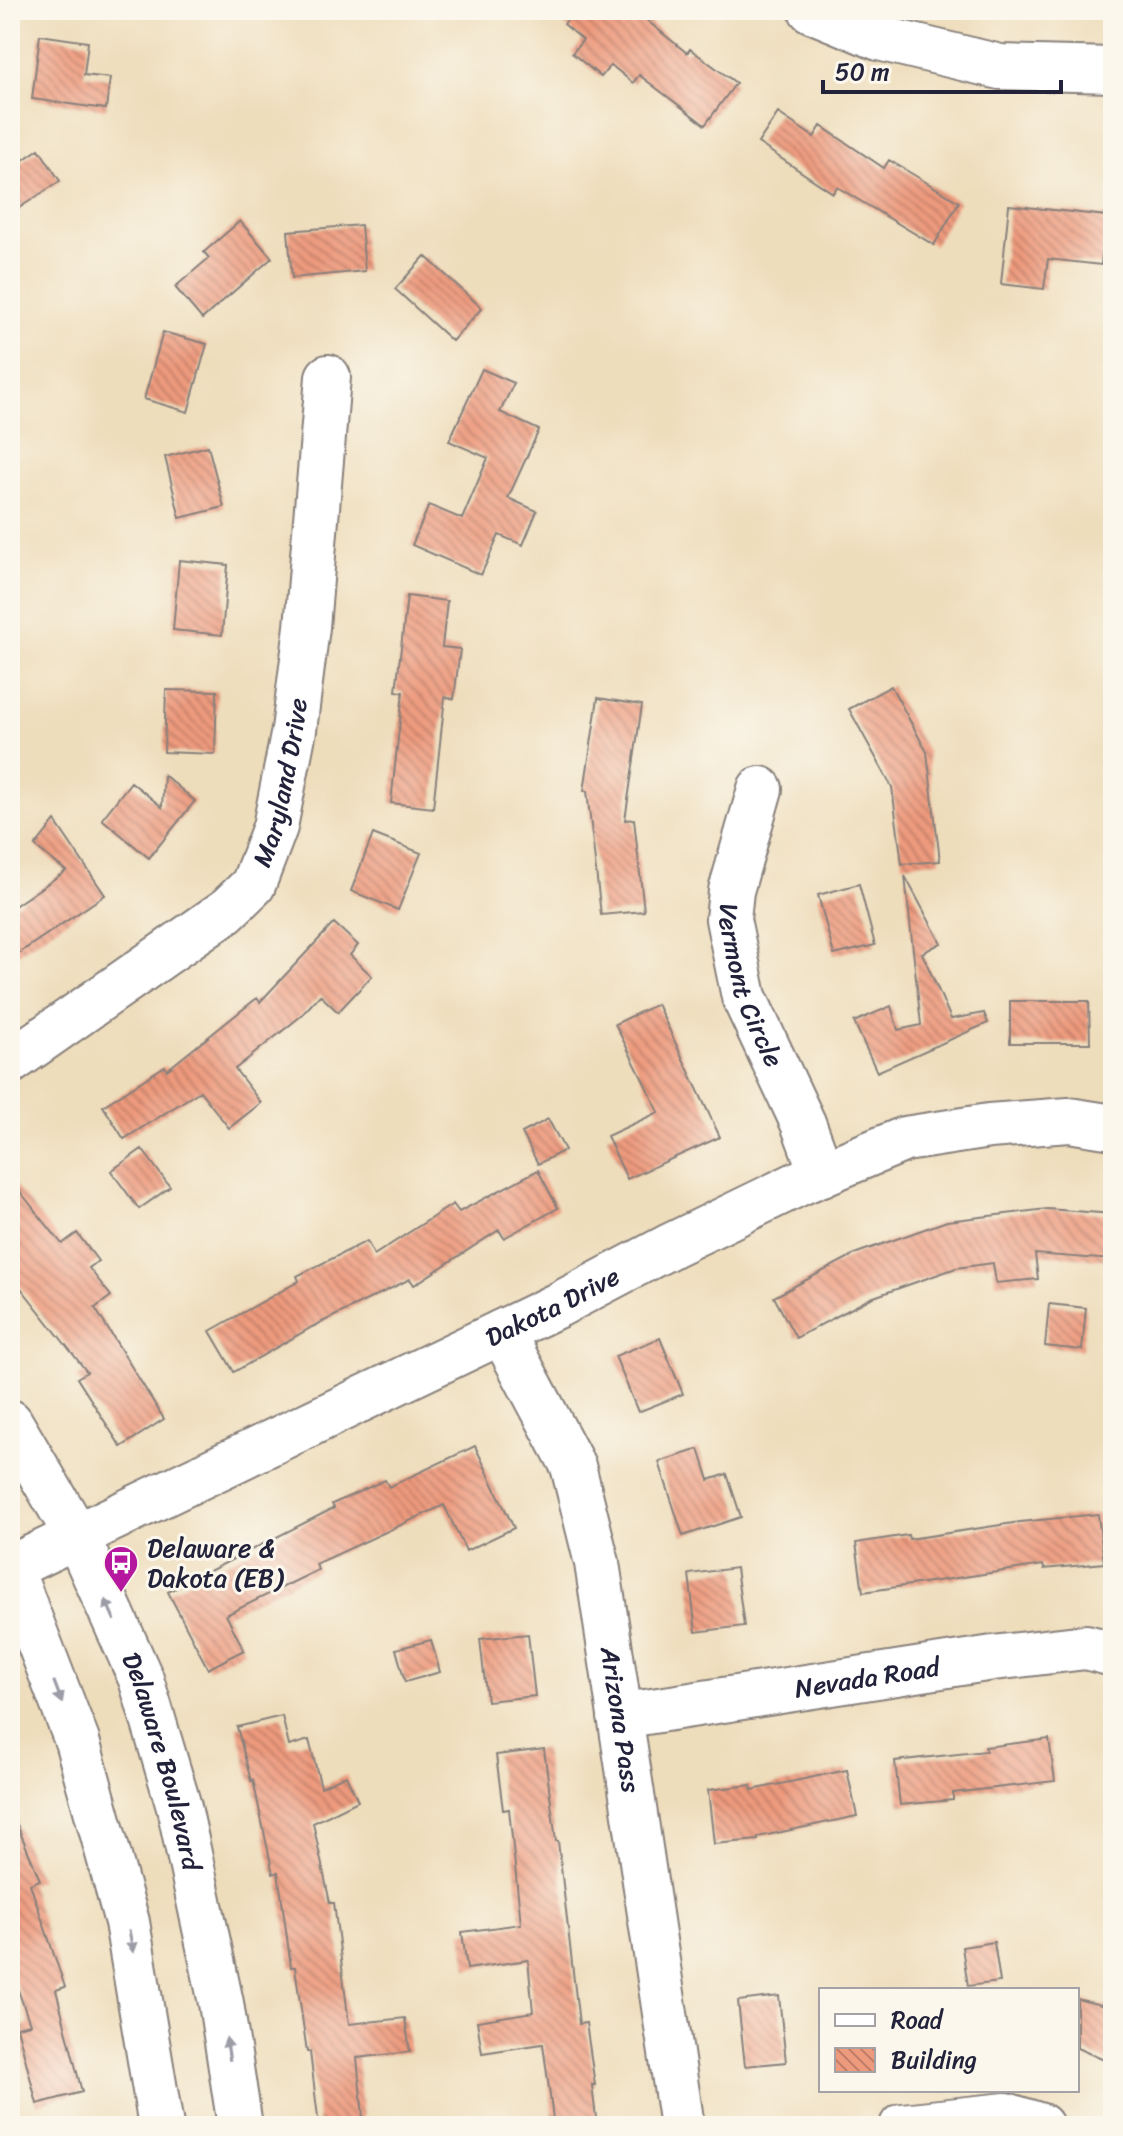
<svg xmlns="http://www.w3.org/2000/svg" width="1123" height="2136" viewBox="0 0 1123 2136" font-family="Sriracha,sans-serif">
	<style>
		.building { fill: url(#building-back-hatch) }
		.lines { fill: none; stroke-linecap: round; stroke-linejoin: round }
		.minor-casing { stroke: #88807b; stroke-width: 48 }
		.minor { stroke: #fff; stroke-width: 44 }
		.oneway { fill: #9c9ca7 }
		.labels { text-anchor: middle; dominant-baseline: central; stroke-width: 6; stroke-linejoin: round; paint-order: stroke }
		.street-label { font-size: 26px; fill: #22223b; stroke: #fbf7ec }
		.poi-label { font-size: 26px; fill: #22223b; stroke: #fbf7ec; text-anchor: start }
	</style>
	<defs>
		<pattern id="building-back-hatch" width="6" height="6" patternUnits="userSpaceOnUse" patternTransform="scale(2)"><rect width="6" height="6" fill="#ed9a7d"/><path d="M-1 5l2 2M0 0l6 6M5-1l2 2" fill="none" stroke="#c07d68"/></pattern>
	</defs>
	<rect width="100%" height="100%" fill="#fbf7ec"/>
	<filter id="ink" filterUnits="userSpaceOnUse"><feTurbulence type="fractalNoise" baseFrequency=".0125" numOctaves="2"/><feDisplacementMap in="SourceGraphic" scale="16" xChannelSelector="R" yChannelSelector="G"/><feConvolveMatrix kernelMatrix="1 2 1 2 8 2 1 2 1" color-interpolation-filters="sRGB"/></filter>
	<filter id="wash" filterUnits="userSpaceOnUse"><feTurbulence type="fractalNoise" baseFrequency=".006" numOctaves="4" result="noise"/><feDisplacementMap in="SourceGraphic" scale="32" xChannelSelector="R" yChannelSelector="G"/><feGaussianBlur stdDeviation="1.8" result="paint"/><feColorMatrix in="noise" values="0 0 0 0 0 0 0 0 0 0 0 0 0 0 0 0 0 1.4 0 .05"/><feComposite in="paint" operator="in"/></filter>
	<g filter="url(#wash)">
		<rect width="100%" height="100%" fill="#edb"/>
		<g id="blocks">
			<!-- building -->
			<path class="building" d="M 575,10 L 634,10 L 687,53 L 690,49 L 736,83 L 705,125 L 639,75 L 633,83 L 611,65 L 601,77 L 572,53 L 583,40 L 564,24 Z
				M 40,35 L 88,42 L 84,75 L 110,78 L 106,109 L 32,99 Z
				M 778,113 L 814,137 L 821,126 L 884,168 L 889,160 L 959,202 L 934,245 L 837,187 L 833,193 L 758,143 Z
				M 39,149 L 60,181 L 10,214 L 10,169 Z
				M 1009,205 L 1106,216 L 1101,265 L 1048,259 L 1044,289 L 1001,284 Z
				M 240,221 L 272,258 L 202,319 L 175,287 L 209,258 L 204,252 Z
				M 361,225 L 365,271 L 292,278 L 288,231 Z
				M 425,256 L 482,308 L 452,341 L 395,289 Z
				M 163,332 L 207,344 L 188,412 L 144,399 Z
				M 482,369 L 514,383 L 500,412 L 539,430 L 508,498 L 537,511 L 523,545 L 499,535 L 481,575 L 412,545 L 429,505 L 462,519 L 488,458 L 449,441 Z
				M 208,446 L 224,507 L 180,518 L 165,457 Z
				M 179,560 L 228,565 L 222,635 L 173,630 Z
				M 407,596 L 447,601 L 442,647 L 460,649 L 454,699 L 445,697 L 433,808 L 391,803 L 403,692 L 396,691 Z
				M 891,686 L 927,752 L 940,861 L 902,864 L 892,787 L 849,709 Z
				M 166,690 L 217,691 L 215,754 L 164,752 Z
				M 598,698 L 642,705 L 625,820 L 634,819 L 644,911 L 601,915 L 587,791 L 584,791 Z
				M 164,775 L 195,801 L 149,858 L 102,819 L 131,782 L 162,807 Z
				M 55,821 L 105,895 L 10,959 L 10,909 L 66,871 L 35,846 Z
				M 373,834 L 421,853 L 398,910 L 351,891 Z
				M 905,876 L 941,943 L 922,953 L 951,1019 L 984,1013 L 988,1023 L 877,1072 L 854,1022 L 891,1006 L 898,1030 L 921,1025 Z
				M 859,884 L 875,945 L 834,955 L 818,895 Z
				M 334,923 L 358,945 L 350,955 L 372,976 L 338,1012 L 320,995 L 301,1016 L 235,1069 L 261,1103 L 229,1128 L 200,1091 L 124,1139 L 103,1106 L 165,1066 L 167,1070 L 257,998 L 260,1002 Z
				M 1010,1001 L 1089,1001 L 1090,1043 L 1010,1043 Z
				M 657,1004 L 720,1137 L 627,1179 L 607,1136 L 659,1112 L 615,1024 Z
				M 548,1119 L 565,1150 L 538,1164 L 522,1133 Z
				M 142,1149 L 170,1187 L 139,1209 L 111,1171 Z
				M 538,1170 L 558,1208 L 504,1238 L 499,1230 L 414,1285 L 410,1279 L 312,1327 L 234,1372 L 210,1331 L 299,1281 L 297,1276 L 367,1241 L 374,1255 L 453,1204 L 459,1212 Z
				M 10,1179 L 62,1244 L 77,1233 L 98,1261 L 89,1268 L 111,1296 L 95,1308 L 164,1419 L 121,1447 L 77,1378 L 87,1372 L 10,1274 Z
				M 1047,1209 L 1113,1214 L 1113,1260 L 1035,1254 L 1038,1279 L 996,1283 L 993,1263 L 956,1268 L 871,1298 L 796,1338 L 774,1297 L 857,1253 L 947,1221 Z
				M 1049,1304 L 1086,1308 L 1082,1350 L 1045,1346 Z
				M 660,1338 L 683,1394 L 638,1412 L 615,1356 Z
				M 475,1446 L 514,1528 L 466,1551 L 444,1505 L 316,1564 L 318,1570 L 226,1615 L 244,1650 L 208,1669 L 168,1592 L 334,1508 L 332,1504 L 385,1480 L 389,1487 Z
				M 699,1449 L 709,1480 L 727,1474 L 741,1517 L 683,1536 L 659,1462 Z
				M 1098,1514 L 1104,1563 L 1044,1569 L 1043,1565 L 863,1592 L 856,1543 L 908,1535 L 909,1539 L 1020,1522 Z
				M 736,1568 L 744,1626 L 696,1632 L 689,1574 Z
				M 528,1634 L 535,1696 L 487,1701 L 480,1639 Z
				M 431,1640 L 440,1672 L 405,1682 L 396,1649 Z
				M 282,1716 L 289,1746 L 309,1740 L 321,1787 L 346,1775 L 358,1801 L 313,1823 L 330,1903 L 334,1903 L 349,2024 L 405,2018 L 410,2052 L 357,2058 L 364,2126 L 319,2126 L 310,2052 L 307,2052 L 295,1967 L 291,1967 L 278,1872 L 273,1874 L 253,1780 L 251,1781 L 237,1727 Z
				M 1049,1739 L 1055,1781 L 953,1793 L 953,1800 L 900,1805 L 895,1761 L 986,1751 L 985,1747 Z
				M 544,1749 L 556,1841 L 558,1841 L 579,2024 L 586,2023 L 595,2085 L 592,2085 L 597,2126 L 554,2126 L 543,2044 L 482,2053 L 477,2021 L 533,2012 L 528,1960 L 467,1969 L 462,1932 L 521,1924 L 509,1809 L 503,1810 L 496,1755 Z
				M 847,1770 L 857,1816 L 758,1837 L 758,1840 L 714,1844 L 708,1790 L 751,1785 L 752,1790 Z
				M 10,1808 L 40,1880 L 30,1884 L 65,1987 L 56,1990 L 82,2092 L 37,2104 L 17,2027 L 30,2024 L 10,1967 Z
				M 994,1942 L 1000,1982 L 968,1986 L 962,1947 Z
				M 779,1996 L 786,2062 L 745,2066 L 738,2001 Z
				M 1077,1999 L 1113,2008 L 1113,2064 L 1077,2048 Z"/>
		</g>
	</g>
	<g filter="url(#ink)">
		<use href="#blocks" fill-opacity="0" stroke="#88807b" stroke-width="2"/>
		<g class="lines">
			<defs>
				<g id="minor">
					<path d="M 811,10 L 879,38 L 1000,67 L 1113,70"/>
					<path id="s1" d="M 760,789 L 731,891 L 728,919 L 744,997 L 803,1123 L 822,1174"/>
					<path id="s2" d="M 10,1062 L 226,911 L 253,885 L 275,827 L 294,730 L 307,627 L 328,377"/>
					<path id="s3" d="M 502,1332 L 573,1466 L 597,1563 L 682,2126"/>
					<path id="s4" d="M 10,1422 L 77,1536 L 141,1679 L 179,1807 L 221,2003 L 240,2126"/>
					<path d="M 10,1567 L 77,1741 L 127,1922 L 161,2126"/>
					<path id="s5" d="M 10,1568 L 558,1305 L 672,1245 L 802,1182 L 905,1139 L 989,1126 L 1069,1120 L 1113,1127"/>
					<path id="s6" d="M 620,1716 L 993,1658 L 1086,1647 L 1113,1654"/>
					<path d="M 902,2126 L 1006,2115 L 1041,2126"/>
				</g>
			</defs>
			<!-- minor casing -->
			<use href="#minor" class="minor-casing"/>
			<!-- minor -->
			<use href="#minor" class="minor"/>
		</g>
		<!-- one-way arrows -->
		<defs><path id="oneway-solid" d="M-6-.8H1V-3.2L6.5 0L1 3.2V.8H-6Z" transform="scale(2)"/></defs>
		<g class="oneway">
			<use href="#oneway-solid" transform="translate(110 1610) rotate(-114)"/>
			<use href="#oneway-solid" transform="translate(58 1692) rotate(69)"/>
			<use href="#oneway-solid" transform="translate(131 1941) rotate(80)"/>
			<use href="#oneway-solid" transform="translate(228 2049) rotate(-99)"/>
		</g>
	</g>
	<!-- icons -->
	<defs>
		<symbol id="bus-pin" viewBox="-11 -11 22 30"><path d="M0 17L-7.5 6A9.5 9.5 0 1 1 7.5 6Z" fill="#b5179e" stroke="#fbf7ec"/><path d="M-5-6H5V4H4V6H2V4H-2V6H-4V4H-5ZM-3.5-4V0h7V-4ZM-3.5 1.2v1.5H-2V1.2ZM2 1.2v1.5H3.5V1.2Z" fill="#fff"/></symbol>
	</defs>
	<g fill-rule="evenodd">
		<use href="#bus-pin" x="101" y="1543" width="40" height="54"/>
	</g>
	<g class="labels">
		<!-- street labels -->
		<g class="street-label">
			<text stroke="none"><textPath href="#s2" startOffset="408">Maryland Drive</textPath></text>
			<text stroke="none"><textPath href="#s1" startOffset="204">Vermont Circle</textPath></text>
			<text stroke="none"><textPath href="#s5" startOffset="602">Dakota Drive</textPath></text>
			<text stroke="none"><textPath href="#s6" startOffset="250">Nevada Road</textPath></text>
			<text stroke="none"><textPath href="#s3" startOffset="410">Arizona Pass</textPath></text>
			<text stroke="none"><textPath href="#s4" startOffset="374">Delaware Boulevard</textPath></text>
		</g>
		<!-- poi labels -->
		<g class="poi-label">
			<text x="147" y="1548">Delaware &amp;<tspan x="147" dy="30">Dakota (EB)</tspan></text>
		</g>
	</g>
	<!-- margin -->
	<rect width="1123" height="2136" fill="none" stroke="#fbf7ec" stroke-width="40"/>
	<!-- legend -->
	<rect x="819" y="1988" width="260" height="104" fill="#fbf7ec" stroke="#a4a2a5" stroke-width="2"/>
	<rect x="835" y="2014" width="40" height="12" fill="#ffffff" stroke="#a4a2a5" stroke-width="2"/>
	<text x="891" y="2028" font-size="24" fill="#22223b">Road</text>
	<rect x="835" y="2048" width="40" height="24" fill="url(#building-back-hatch)" stroke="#a4a2a5" stroke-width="2"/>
	<text x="891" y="2068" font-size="24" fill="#22223b">Building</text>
	<!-- scale -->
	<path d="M823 80v12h238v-12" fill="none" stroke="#22223b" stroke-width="4"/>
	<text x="835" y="80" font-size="24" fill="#22223b" stroke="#fbf7ec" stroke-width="6" paint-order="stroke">50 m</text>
</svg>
